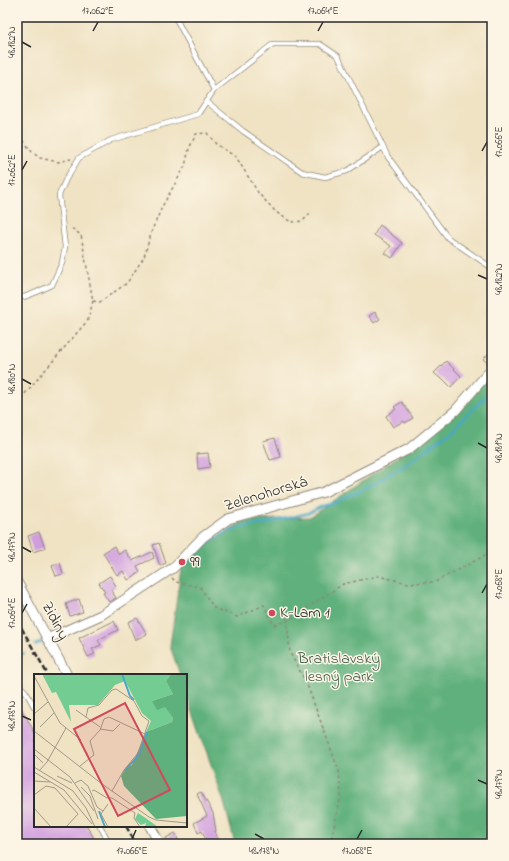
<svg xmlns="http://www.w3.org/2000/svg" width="509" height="861" viewBox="0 0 509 861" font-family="'Indie Flower',sans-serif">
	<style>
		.forest { fill: #5eb07c; stroke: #446e54 }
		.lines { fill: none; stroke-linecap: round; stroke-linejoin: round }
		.stream { stroke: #48a8c7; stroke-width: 2.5 }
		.building { fill: #d09ddf }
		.service-casing { stroke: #8e8778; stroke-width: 6 }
		.minor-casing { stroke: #8e8778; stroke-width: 11 }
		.path { stroke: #8e8778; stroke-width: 1.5; stroke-dasharray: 3 3; stroke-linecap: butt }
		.service { stroke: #fff; stroke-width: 4.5 }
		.minor { stroke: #fff; stroke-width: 9 }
		.rail { stroke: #2b2b2b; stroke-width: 2.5; stroke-dasharray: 6 3; stroke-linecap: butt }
		.ticks { fill: none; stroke: #2b2b2b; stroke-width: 1.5 }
		.poi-dot { fill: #d1495b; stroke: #fcf5e5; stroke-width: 1.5 }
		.labels { text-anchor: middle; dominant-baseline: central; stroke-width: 3; stroke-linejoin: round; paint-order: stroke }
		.street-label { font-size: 16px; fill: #2b2b2b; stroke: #fcf5e5 }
		.poi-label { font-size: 16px; fill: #2b2b2b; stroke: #fcf5e5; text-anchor: start }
		.park-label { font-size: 16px; fill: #415b4a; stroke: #fcf5e5 }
		.inset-river { fill: none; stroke: #48a8c7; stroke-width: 2 }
		.inset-road { fill: none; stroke: #a19987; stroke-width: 1 }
		.view { fill: #d1495b; fill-opacity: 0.15; stroke: #d1495b; stroke-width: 2 }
		.inset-edge { fill: none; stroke: #2b2b2b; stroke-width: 2 }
		.neatline { fill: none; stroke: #2b2b2b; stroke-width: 1.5 }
		.ticks-label { font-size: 10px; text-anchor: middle; fill: #2b2b2b }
	</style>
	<rect width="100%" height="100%" fill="#fcf5e5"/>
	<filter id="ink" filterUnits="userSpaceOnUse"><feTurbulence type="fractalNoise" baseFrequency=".025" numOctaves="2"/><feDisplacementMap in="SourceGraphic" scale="8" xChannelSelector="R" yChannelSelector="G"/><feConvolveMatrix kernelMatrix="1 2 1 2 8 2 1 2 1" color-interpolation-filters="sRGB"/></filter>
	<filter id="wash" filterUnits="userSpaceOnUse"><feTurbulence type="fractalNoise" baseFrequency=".012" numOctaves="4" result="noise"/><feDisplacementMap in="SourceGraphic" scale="16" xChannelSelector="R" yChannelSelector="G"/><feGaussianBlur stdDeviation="0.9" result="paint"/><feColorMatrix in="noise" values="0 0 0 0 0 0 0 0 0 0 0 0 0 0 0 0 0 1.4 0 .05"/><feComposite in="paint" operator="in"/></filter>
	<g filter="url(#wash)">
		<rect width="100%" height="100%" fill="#f0e3c4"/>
		<!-- forest -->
		<path class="forest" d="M 492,372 L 492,844 L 235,844 L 224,802 L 186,693 L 186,675 L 180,675 L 170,646 L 182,562 L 243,521 L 310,517 L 409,449 Z"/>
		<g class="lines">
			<!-- stream -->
			<path class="stream" d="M 181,568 L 208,543 L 225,533 L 240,528 L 254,525 L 265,524 L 283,519 L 309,513 L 322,506 L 337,502 L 348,496 L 359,492 L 383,479 L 393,472 L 406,465 L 445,435 L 455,427 L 492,390
				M 35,645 L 44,641
				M 17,657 L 24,653"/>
		</g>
		<g id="blocks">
			<!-- building -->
			<path class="building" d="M 380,225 L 402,243 L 392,258 L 385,253 L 391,246 L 374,235 Z
				M 375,312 L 380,319 L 374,323 L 369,316 Z
				M 492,351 L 492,367 L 483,359 Z
				M 446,361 L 461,376 L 451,387 L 442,378 L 441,379 L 434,373 Z
				M 402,402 L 413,418 L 405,423 L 404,421 L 393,427 L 386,416 L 396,409 L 394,407 Z
				M 275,438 L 281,457 L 270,460 L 263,441 Z
				M 208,453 L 210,467 L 198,469 L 197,454 Z
				M 39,532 L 45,548 L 33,552 L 28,536 Z
				M 159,543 L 166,563 L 160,566 L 153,545 Z
				M 114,546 L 119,554 L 125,550 L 132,561 L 152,552 L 154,558 L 137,566 L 140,572 L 128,580 L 123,571 L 117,575 L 103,553 Z
				M 60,563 L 63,574 L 56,576 L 52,566 Z
				M 110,576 L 116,586 L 111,590 L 116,598 L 109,602 L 103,593 L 105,592 L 99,583 Z
				M 79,599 L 83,612 L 70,616 L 66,604 Z
				M 137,618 L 147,634 L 135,640 L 128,622 Z
				M 114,621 L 118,630 L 98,640 L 101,645 L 92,649 L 95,654 L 88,657 L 79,638 Z
				M 17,701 L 35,733 L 35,826 L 87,826 L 97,844 L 17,844 Z
				M 201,792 L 213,813 L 216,831 L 215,831 L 218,841 L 213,844 L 208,844 L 202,831 L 198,833 L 194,823 L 207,816 L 197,794 Z
				M 175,833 L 180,844 L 169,844 L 166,838 Z"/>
		</g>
	</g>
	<g filter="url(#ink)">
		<use href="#blocks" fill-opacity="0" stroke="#8e8778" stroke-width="1"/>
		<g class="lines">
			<defs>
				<path id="service" d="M 175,17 L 214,90
					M 206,101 L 243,131 L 302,172 L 325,177 L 347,171 L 383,147
					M 17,296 L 24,297 L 37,292 L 52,285 L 62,263 L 65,247 L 59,195 L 66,179 L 79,158 L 111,140 L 198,114 L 214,90 L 273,44 L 320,44 L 338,56 L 388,157 L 448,238 L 492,268
					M 17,683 L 26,692 L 35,708
					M 100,826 L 110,844"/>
				<path id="minor" d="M 17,582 L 67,675
					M 47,639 L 101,615 L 173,568 L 203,537 L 228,519 L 324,492 L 409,449 L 455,411 L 489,372
					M 150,826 L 160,844"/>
			</defs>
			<!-- service casing -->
			<use href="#service" class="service-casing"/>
			<!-- minor casing -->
			<use href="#minor" class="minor-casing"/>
			<!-- path -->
			<path class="path" d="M 17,130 L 23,140 L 32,152 L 40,158 L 58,162 L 71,159
				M 93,301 L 100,302 L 127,283 L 144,257 L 152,230 L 163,205 L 185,166 L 189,149 L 196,134 L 207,133 L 216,144 L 236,157 L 259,194 L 276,212 L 291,222 L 303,221 L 310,213
				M 17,403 L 88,320 L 93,301 L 81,235 L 70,227
				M 172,578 L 176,582 L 200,587 L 214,608 L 237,617 L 264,605 L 274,625 L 286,621
				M 330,844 L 341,796 L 339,771 L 306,682 L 290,653 L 287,621 L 343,584 L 378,576 L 408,583 L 435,582 L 482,557 L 492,550"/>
			<!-- service -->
			<use href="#service" class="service"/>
			<!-- minor -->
			<use href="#minor" class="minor"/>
			<!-- rail -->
			<path class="rail" d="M 17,620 L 48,675
				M 126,826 L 136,844"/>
		</g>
	</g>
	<!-- ticks -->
	<path class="ticks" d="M 93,31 L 98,22M 318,31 L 323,22M 22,42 L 31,47M 482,151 L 487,142M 22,170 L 27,161M 478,275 L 487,279M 22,379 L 31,384M 478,443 L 487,448M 22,547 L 31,552M 482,593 L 487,584M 22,613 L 27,604M 22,716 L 31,720M 478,780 L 487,784M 255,834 L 264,839M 132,839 L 136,830M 357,839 L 362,830"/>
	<!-- markers -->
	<g class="poi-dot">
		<circle cx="182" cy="562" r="4"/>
		<circle cx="272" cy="613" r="4"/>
	</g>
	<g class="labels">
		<!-- street labels -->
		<g class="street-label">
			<text transform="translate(266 494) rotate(-17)">Zelenohorská</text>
			<text transform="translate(55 621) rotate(62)">Zidiny</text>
		</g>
		<!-- poi labels -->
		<g class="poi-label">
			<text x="190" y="562">99</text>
			<text x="280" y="613">K-Lam 1</text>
		</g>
		<!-- park labels -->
		<g class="park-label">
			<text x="339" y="659">Bratislavský<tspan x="339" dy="18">lesný park</tspan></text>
		</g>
	</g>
	<!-- overview -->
	<g transform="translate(34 674)">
		<rect width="153" height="153" fill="#f0e3c4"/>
		<path d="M 8,0 L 137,0 L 132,7 L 139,20 L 118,27 L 131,32 L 139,44 L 138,48 L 112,58 L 117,47 L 108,39 L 91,7 L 81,11 L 64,31 L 35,31 L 37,48 L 22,18 L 18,19 ZM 104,139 L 113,145 L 124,153 L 111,153 L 112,149 L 107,151 L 101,145 Z" fill="#73cc92"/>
		<path d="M 137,0 L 153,0 L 153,142 L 122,145 L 90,112 L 87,102 L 91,95 L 98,91 L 112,58 L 138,48 L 139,44 L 131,33 L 123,36 L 118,27 L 139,20 L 132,7 Z" fill="#5eb07c"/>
		<path class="inset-river" d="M 88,0 L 96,22 L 100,26M 92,95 L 105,81 L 113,58M 65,137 L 71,153"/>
		<path class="inset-road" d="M 0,2 L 26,49 L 47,66M 42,36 L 66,53M 0,40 L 14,28M 52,43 L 54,34 L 65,31 L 78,16 L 82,15 L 100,27 L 108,42 L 115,47 L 104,79 L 90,96 L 78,117M 6,53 L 20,39M 66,55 L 79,57 L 86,50M 0,57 L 68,110 L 115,143 L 122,146 L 153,149M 0,75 L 36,103 L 60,137M 0,80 L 9,89M 46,92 L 60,81 L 56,67 L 66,56 L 70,45 L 75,43 L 111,60M 0,93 L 39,117 L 52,134 L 61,153M 5,97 L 13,88 L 32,54M 0,98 L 30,116 L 58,150M 23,102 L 38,109M 0,107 L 16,108M 41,109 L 47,106 L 54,112 L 63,133 L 69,137M 47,113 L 56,122 L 64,145M 58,117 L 60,116 L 73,124 L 78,124 L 101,139 L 100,144 L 106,153M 0,121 L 12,112 L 21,114 L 44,140 L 32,153M 74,130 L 67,140 L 74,153M 0,134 L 17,153"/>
		<path class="view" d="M 91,29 L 136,116 L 84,142 L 40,55 Z"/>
		<rect width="153" height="153" class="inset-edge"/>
	</g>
	<!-- margin -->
	<rect width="509" height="861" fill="none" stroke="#fcf5e5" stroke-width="44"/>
	<rect x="22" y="22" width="465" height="817" class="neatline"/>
	<g class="ticks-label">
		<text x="98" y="14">17.062°E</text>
		<text x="323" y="14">17.064°E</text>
		<text transform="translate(11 42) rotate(-90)" y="4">48.182°N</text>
		<text transform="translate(498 142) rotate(-90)" y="4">17.066°E</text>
		<text transform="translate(11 170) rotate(-90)" y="4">17.062°E</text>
		<text transform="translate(498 279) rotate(-90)" y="4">48.182°N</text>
		<text transform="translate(11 379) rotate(-90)" y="4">48.180°N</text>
		<text transform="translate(498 448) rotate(-90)" y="4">48.181°N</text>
		<text transform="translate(11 547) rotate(-90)" y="4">48.179°N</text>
		<text transform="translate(498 584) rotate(-90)" y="4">17.068°E</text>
		<text transform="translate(11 613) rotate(-90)" y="4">17.064°E</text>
		<text transform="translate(11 716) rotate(-90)" y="4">48.178°N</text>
		<text transform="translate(498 784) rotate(-90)" y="4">48.179°N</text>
		<text x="132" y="854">17.066°E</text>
		<text x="264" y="854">48.178°N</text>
		<text x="357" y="854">17.068°E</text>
	</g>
</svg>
